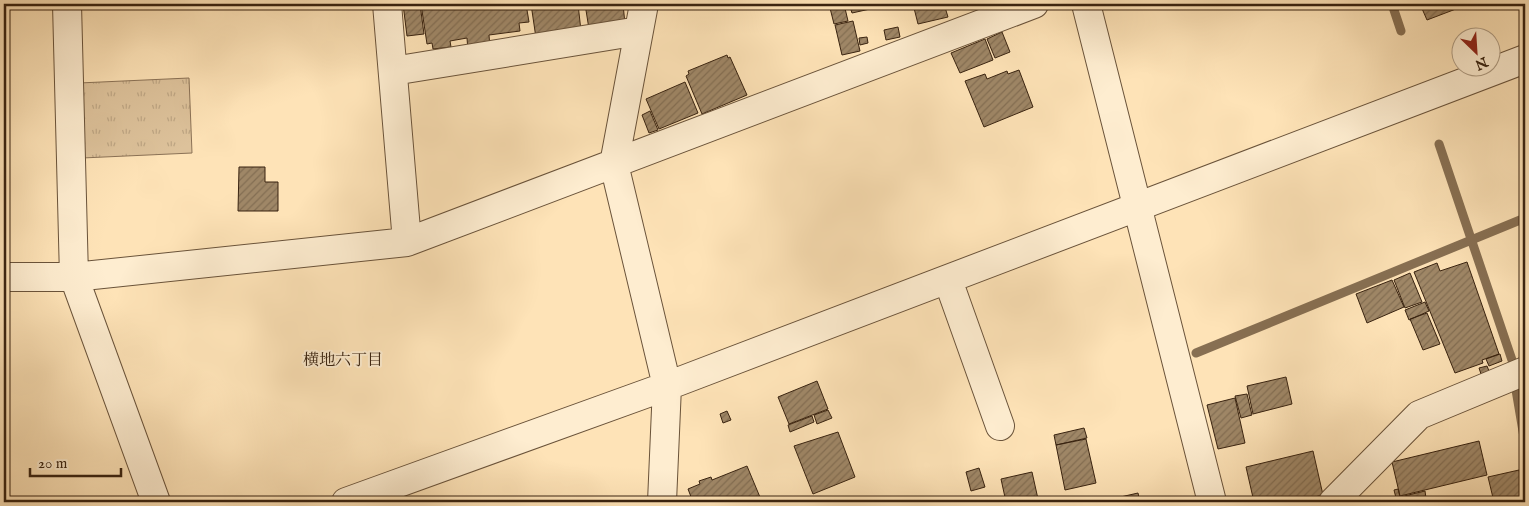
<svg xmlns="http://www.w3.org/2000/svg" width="1529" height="506" viewBox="0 0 1529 506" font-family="'IM FELL English','Noto Serif JP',serif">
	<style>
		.grass { fill: url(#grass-tufts); stroke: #8b7256 }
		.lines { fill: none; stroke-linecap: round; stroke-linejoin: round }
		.stream { stroke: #876f52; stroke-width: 9 }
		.building { fill: url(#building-hatch); stroke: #392310 }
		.minor-casing { stroke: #6a533a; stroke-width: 30 }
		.minor { stroke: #feedd0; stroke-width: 28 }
		.labels { text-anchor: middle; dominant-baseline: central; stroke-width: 4; stroke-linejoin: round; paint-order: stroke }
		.neighbourhood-label { font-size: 16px; fill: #392310; stroke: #feedd0 }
	</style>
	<defs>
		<pattern id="grass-tufts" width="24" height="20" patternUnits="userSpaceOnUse" patternTransform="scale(1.25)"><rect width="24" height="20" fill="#ddc29b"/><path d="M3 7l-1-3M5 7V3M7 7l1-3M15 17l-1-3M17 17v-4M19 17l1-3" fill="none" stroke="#bea684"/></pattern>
		<pattern id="building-hatch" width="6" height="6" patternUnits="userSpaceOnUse" patternTransform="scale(1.25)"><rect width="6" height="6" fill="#9f8767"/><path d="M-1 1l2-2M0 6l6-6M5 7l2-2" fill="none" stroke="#836e53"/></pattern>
	</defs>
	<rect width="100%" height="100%" fill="#fee3b7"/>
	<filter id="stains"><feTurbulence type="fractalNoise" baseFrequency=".004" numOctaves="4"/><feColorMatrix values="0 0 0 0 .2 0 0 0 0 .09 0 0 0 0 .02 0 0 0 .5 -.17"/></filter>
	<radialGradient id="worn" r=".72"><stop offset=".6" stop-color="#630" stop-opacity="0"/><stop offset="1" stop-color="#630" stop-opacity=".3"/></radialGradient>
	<!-- grass -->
	<path class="grass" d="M 189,78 L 192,153 L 82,158 L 79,83 Z"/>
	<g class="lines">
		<!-- stream -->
		<path class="stream" d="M 1392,4 L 1401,31
			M 1439,144 L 1512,360
			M 1196,353 L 1525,218
			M 1516,390 L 1525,443"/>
	</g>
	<!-- building -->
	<path class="building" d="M 403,4 L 420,4 L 424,34 L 407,36 Z
		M 421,4 L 526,4 L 529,22 L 519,23 L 520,31 L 489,35 L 490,48 L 468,51 L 467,38 L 450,41 L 451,47 L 433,49 L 432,43 L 427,44 Z
		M 531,4 L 578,4 L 581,31 L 536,38 Z
		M 585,4 L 623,4 L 625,24 L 589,29 Z
		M 829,4 L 844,4 L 848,21 L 834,24 Z
		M 849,4 L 878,4 L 879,7 L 852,13 Z
		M 913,4 L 944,4 L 948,17 L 918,24 Z
		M 1420,4 L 1469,4 L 1427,20 Z
		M 853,21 L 860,51 L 842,55 L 835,25 Z
		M 898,27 L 900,37 L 886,40 L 884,30 Z
		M 1002,32 L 1010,52 L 995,58 L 987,39 Z
		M 867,37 L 868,43 L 860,45 L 859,38 Z
		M 985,39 L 993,60 L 960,73 L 951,53 Z
		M 727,55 L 728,58 L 730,57 L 747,95 L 702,114 L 686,76 L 689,74 L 688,71 Z
		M 1019,70 L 1033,107 L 984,127 L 965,81 L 985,74 L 987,79 L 1007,71 L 1008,74 Z
		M 685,82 L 698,113 L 659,129 L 646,99 Z
		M 650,111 L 658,130 L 649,133 L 642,115 Z
		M 239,167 L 265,167 L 265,182 L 278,182 L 278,211 L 238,211 Z
		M 1467,262 L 1499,354 L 1482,360 L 1483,363 L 1455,373 L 1414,272 L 1437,263 L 1440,271 Z
		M 1410,273 L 1422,302 L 1405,308 L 1394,280 Z
		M 1392,280 L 1404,307 L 1367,323 L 1356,294 Z
		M 1425,302 L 1429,311 L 1409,320 L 1405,310 Z
		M 1427,313 L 1440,344 L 1423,350 L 1410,319 Z
		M 1500,354 L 1502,361 L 1489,366 L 1486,359 Z
		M 1487,366 L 1489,371 L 1481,374 L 1479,368 Z
		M 1286,377 L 1292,404 L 1253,414 L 1247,386 Z
		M 817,381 L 828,409 L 789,424 L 778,397 Z
		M 1247,394 L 1252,415 L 1241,418 L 1235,396 Z
		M 1235,398 L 1245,443 L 1218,449 L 1207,405 Z
		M 828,410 L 832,418 L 817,424 L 814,415 Z
		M 727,411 L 731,420 L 723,423 L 720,414 Z
		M 812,416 L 814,422 L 790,432 L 788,425 Z
		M 1084,428 L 1087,438 L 1056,445 L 1054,435 Z
		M 838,432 L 855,477 L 813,494 L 794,446 Z
		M 1086,439 L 1096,483 L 1065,490 L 1056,445 Z
		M 1479,441 L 1487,475 L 1400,496 L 1392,462 Z
		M 1313,451 L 1323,495 L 1292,502 L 1254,502 L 1246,467 Z
		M 747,466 L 762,502 L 693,502 L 688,489 L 700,484 L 699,481 L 711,477 L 712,480 Z
		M 979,468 L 985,487 L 971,491 L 966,472 Z
		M 1519,470 L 1525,502 L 1494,502 L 1488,477 Z
		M 1032,472 L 1038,499 L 1006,502 L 1001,479 Z
		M 1398,489 L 1400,497 L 1425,491 L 1426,498 L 1397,502 L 1394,490 Z
		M 1138,493 L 1140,502 L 1103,502 L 1103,501 Z
		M 1427,498 L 1428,502 L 1408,502 Z"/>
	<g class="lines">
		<defs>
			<path id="minor" d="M 67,4 L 74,277 L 156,502
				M 387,4 L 407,242
				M 644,4 L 614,164 L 667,386 L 662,502
				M 1086,4 L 1212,502
				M 393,71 L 639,31
				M 4,277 L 74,277 L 407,242 L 1034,4
				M 948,280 L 1000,426
				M 346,502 L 667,386 L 1525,59
				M 1333,502 L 1419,415 L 1525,371"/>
		</defs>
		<!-- minor casing -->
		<use href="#minor" class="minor-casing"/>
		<!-- minor -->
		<use href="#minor" class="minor"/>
	</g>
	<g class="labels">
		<!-- neighbourhood labels -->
		<g class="neighbourhood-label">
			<text x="343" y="361">横地六丁目</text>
		</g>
	</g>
	<!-- margin -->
	<rect width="1529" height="506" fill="none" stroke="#fee3b7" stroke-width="20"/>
	<rect x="5" y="5" width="1519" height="496" fill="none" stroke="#392310" stroke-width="2.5"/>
	<rect x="10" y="10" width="1509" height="486" fill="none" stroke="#392310"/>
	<!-- north arrow -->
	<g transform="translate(1476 52) rotate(155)"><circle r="24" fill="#feedd0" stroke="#af9c83"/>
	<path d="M0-4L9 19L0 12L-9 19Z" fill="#8f2418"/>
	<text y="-8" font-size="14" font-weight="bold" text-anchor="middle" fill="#392310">N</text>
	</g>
	<!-- scale -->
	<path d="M30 468v8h91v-8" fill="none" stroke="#392310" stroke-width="2.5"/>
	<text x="38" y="468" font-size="15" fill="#392310" stroke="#feedd0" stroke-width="4" paint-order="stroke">20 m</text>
	<rect width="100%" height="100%" filter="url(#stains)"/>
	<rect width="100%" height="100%" fill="url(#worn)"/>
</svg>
